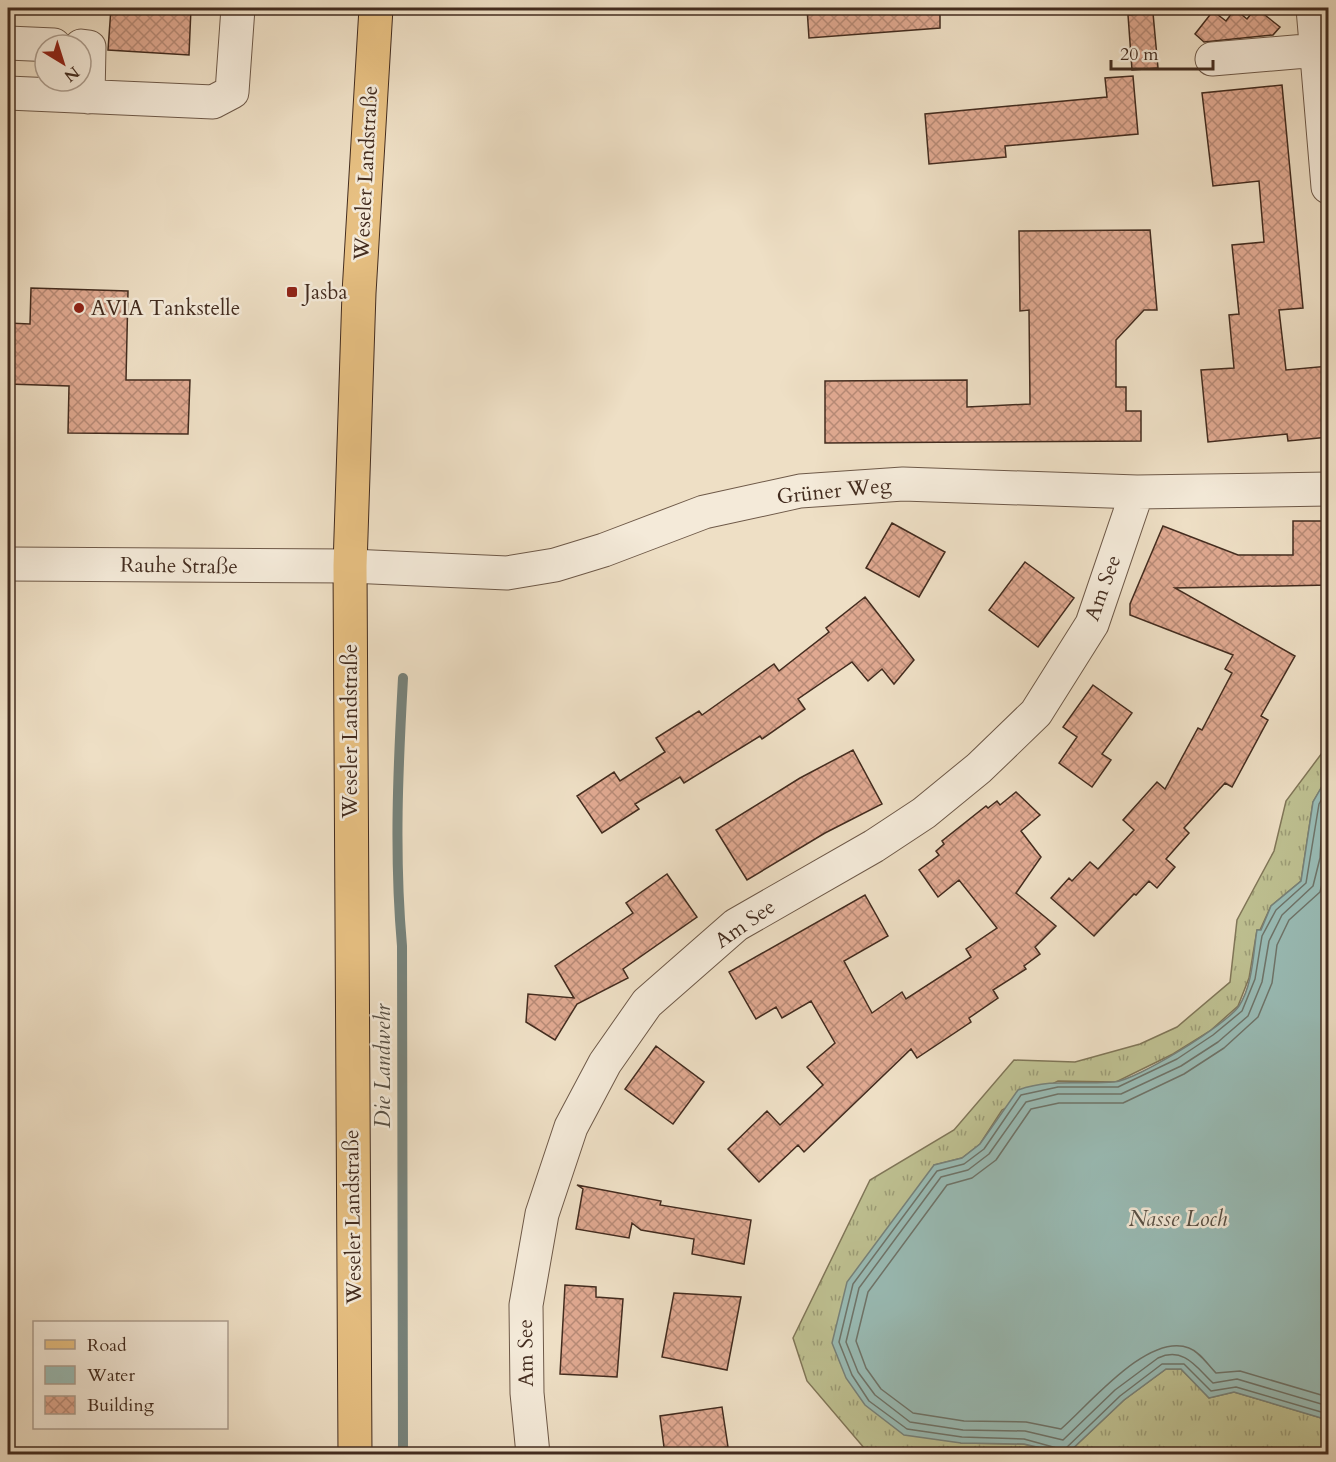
<svg xmlns="http://www.w3.org/2000/svg" width="1336" height="1462" viewBox="0 0 1336 1462" font-family="Cardo,serif">
	<style>
		.grass { fill: url(#grass-tufts); stroke: #807658; stroke-width: 1.5 }
		.water { fill: #99bcb6; stroke: #77827a; stroke-width: 1.5 }
		.lines { fill: none; stroke-linecap: round; stroke-linejoin: round }
		.shore { stroke: #6e746a; stroke-width: 1.5 }
		.stream { stroke: #77827a; stroke-width: 10 }
		.building { fill: url(#building-cross-hatch); stroke: #432c1f; stroke-width: 1.5 }
		.minor-casing { stroke: #6e5948; stroke-width: 35 }
		.major-casing { stroke: #432c1f; stroke-width: 35 }
		.minor { stroke: #f4ead9; stroke-width: 33 }
		.major { stroke: #e7c082; stroke-width: 33 }
		.poi-dot { fill: #8f2418; stroke: #f4ead9; stroke-width: 2 }
		.labels { text-anchor: middle; dominant-baseline: central; stroke-width: 5; stroke-linejoin: round; paint-order: stroke }
		.street-label { font-size: 21px; fill: #432c1f; stroke: #f4ead9 }
		.poi-label { font-size: 21px; fill: #432c1f; stroke: #f4ead9; text-anchor: start }
		.water-label { font-size: 22px; font-style: italic; fill: #585045; stroke: #f4ead9 }
	</style>
	<defs>
		<pattern id="grass-tufts" width="24" height="20" patternUnits="userSpaceOnUse" patternTransform="scale(1.5)"><rect width="24" height="20" fill="#bec091"/><path d="M3 7l-1-3M5 7V3M7 7l1-3M15 17l-1-3M17 17v-4M19 17l1-3" fill="none" stroke="#9c9c76"/></pattern>
		<pattern id="building-cross-hatch" width="8" height="8" patternUnits="userSpaceOnUse" patternTransform="scale(1.5)"><rect width="8" height="8" fill="#e0a991"/><path d="M0 0l8 8M0 8l8-8" fill="none" stroke="#b78a76"/></pattern>
	</defs>
	<rect width="100%" height="100%" fill="#eedfc5"/>
	<filter id="stains"><feTurbulence type="fractalNoise" baseFrequency=".00333" numOctaves="4"/><feColorMatrix values="0 0 0 0 .2 0 0 0 0 .09 0 0 0 0 .02 0 0 0 .5 -.17"/></filter>
	<radialGradient id="worn" r=".72"><stop offset=".6" stop-color="#630" stop-opacity="0"/><stop offset="1" stop-color="#630" stop-opacity=".3"/></radialGradient>
	<!-- grass -->
	<path class="grass" d="M 1328,745 L 1328,776 L 1313,802 L 1301,881 L 1271,906 L 1260,930 L 1257,930 L 1249,978 L 1238,1006 L 1210,1031 L 1173,1054 L 1116,1082 L 1058,1081 L 1002,1110 L 980,1144 L 962,1158 L 934,1165 L 961,1443 L 1023,1444 L 1067,1454 L 861,1454 L 865,1449 L 807,1381 L 793,1338 L 870,1180 L 954,1130 L 1014,1060 L 1075,1062 L 1140,1044 L 1177,1027 L 1230,982 L 1237,920 L 1274,851 L 1286,801 Z
		M 1166,1369 L 1181,1369 L 1209,1398 L 1234,1392 L 1328,1420 L 1328,1454 L 1067,1454 L 1124,1400 Z"/>
	<!-- water -->
	<path class="water" d="M 1328,776 L 1328,1420 L 1234,1392 L 1209,1398 L 1181,1369 L 1166,1369 L 1124,1400 L 1067,1454 L 1024,1444 L 961,1443 L 904,1435 L 865,1405 L 846,1378 L 832,1343 L 847,1282 L 934,1165 L 962,1158 L 980,1144 L 1018,1090 C 1052,1078 1079,1085 1114,1082 C 1137,1080 1226,1025 1239,1006 C 1253,984 1253,954 1257,930 L 1261,930 L 1271,906 L 1301,881 L 1313,802 Z"/>
	<g class="lines">
		<!-- shore -->
		<path class="shore" d="M 1328,788 L 1319,804 L 1306,883 L 1276,910 L 1262,936 L 1255,979 L 1242,1011 L 1213,1035 L 1177,1059 L 1118,1087 L 1058,1087 L 1021,1095 L 984,1149 L 964,1164 L 937,1171 L 853,1284 L 839,1342 L 852,1375 L 869,1401 L 907,1429 L 962,1437 L 1024,1439 L 1064,1450 L 1120,1396 L 1162,1364 L 1184,1364 L 1211,1391 L 1236,1387 L 1328,1414
			M 1328,803 L 1322,824 L 1320,858 L 1313,886 L 1282,915 L 1269,941 L 1262,982 L 1248,1016 L 1218,1042 L 1181,1066 L 1121,1094 L 1058,1094 L 1026,1102 L 989,1154 L 968,1170 L 941,1177 L 859,1288 L 846,1342 L 858,1372 L 875,1395 L 910,1422 L 963,1430 L 1025,1431 L 1063,1440 L 1115,1390 L 1158,1358 C 1184,1346 1197,1368 1213,1383 L 1237,1379 L 1328,1406
			M 1328,861 L 1320,892 L 1289,920 L 1277,945 L 1272,983 L 1258,1017 L 1224,1048 L 1184,1074 L 1123,1103 L 1059,1103 L 1031,1109 L 996,1160 L 972,1178 L 947,1185 L 868,1292 L 856,1341 L 866,1368 L 881,1389 L 913,1413 L 964,1421 L 1026,1422 L 1061,1429 C 1089,1405 1148,1332 1189,1348 C 1200,1352 1208,1365 1216,1373 L 1240,1371 L 1328,1397"/>
		<!-- stream -->
		<path class="stream" d="M 403,1454 L 402,946 C 394,856 398,768 403,678"/>
	</g>
	<!-- building -->
	<path class="building" d="M 111,8 L 191,8 L 189,55 L 108,50 Z
		M 807,8 L 940,8 L 940,28 L 809,38 Z
		M 1256,8 L 1280,27 L 1273,35 L 1204,42 L 1195,34 L 1213,11 L 1226,21 L 1235,9 L 1247,19 Z
		M 1153,13 L 1158,68 L 1132,70 L 1128,15 Z
		M 1133,76 L 1138,134 L 1005,146 L 1006,157 L 929,164 L 925,114 L 1107,97 L 1105,78 Z
		M 1282,85 L 1303,308 L 1279,310 L 1286,370 L 1329,366 L 1329,437 L 1288,441 L 1287,434 L 1208,442 L 1201,370 L 1234,368 L 1229,315 L 1239,314 L 1232,245 L 1264,242 L 1259,181 L 1213,186 L 1202,93 Z
		M 1150,230 L 1157,310 L 1144,310 L 1116,340 L 1116,387 L 1126,387 L 1126,411 L 1141,411 L 1141,441 L 825,443 L 825,381 L 967,380 L 967,407 L 1030,404 L 1029,310 L 1020,311 L 1019,231 Z
		M 31,288 L 128,291 L 126,380 L 190,380 L 188,434 L 68,433 L 69,386 L 8,384 L 8,323 L 30,324 Z
		M 1293,521 L 1329,521 L 1329,585 L 1175,588 L 1295,656 L 1261,716 L 1268,720 L 1232,787 L 1225,783 L 1184,828 L 1189,833 L 1166,859 L 1175,867 L 1157,888 L 1149,881 L 1136,895 L 1134,894 L 1094,936 L 1051,898 L 1069,878 L 1072,881 L 1090,862 L 1098,869 L 1134,830 L 1123,820 L 1157,782 L 1165,789 L 1198,728 L 1202,730 L 1232,673 L 1225,669 L 1233,655 L 1130,615 L 1130,604 L 1163,526 L 1238,555 L 1293,555 Z
		M 892,523 L 945,552 L 919,597 L 866,568 Z
		M 1025,562 L 1074,598 L 1038,647 L 989,610 Z
		M 865,597 L 914,660 L 894,684 L 882,669 L 868,681 L 852,662 L 798,699 L 805,709 L 762,739 L 760,736 L 684,783 L 680,777 L 635,804 L 639,809 L 602,833 L 577,796 L 614,772 L 620,781 L 665,752 L 656,738 L 699,711 L 702,715 L 774,664 L 779,671 L 829,632 L 826,628 Z
		M 1093,685 L 1132,713 L 1102,754 L 1111,760 L 1092,787 L 1059,763 L 1077,737 L 1063,727 Z
		M 853,750 L 882,804 L 825,833 L 747,880 L 716,830 L 800,778 Z
		M 1016,792 L 1040,815 L 1021,831 L 1041,857 L 1016,893 L 1056,926 L 1035,947 L 1040,954 L 1024,966 L 1026,969 L 993,990 L 998,998 L 969,1018 L 971,1022 L 917,1058 L 911,1049 L 804,1152 L 798,1145 L 759,1182 L 728,1149 L 767,1111 L 780,1125 L 823,1085 L 807,1067 L 835,1043 L 811,1001 L 782,1018 L 776,1007 L 756,1019 L 729,972 L 865,895 L 888,936 L 844,961 L 872,1013 L 902,992 L 906,999 L 971,957 L 966,949 L 997,928 L 959,880 L 938,897 L 919,870 L 939,855 L 936,851 L 944,844 L 942,841 L 986,806 L 988,808 L 997,801 L 1000,805 Z
		M 667,874 L 697,917 L 623,969 L 628,978 L 577,1004 L 555,1040 L 526,1022 L 528,994 L 574,998 L 555,966 L 633,913 L 626,903 Z
		M 656,1046 L 704,1082 L 673,1124 L 625,1089 Z
		M 577,1185 L 661,1201 L 660,1205 L 751,1220 L 744,1264 L 692,1254 L 694,1239 L 641,1230 L 632,1223 L 629,1238 L 576,1229 L 583,1189 Z
		M 565,1285 L 596,1287 L 596,1297 L 623,1299 L 617,1377 L 560,1374 Z
		M 674,1293 L 741,1297 L 727,1370 L 662,1357 Z
		M 722,1407 L 728,1447 L 721,1448 L 722,1455 L 665,1455 L 660,1416 Z"/>
	<g class="lines">
		<defs>
			<path id="minor" d="M 1313,8 L 1328,187
				M 8,43 L 54,45
				M 81,46 L 89,47 L 88,97
				M 1212,59 L 1318,50
				M 8,93 L 213,102 L 232,92 L 238,8
				M 8,564 L 350,566 L 507,573 L 555,565 L 604,550 L 704,512 L 800,491 L 903,484 L 1137,492 L 1328,489
				M 533,1454 L 527,1393 L 526,1305 L 542,1214 L 571,1127 L 605,1063 L 647,1003 L 736,925 L 874,846 L 924,813 L 979,768 L 1036,713 L 1092,624 L 1137,492"/>
			<path id="major" d="M 355,1454 L 350,566 L 359,293 L 376,8"/>
		</defs>
		<!-- minor casing -->
		<use href="#minor" class="minor-casing"/>
		<!-- major casing -->
		<use href="#major" class="major-casing"/>
		<!-- minor -->
		<use href="#minor" class="minor"/>
		<!-- major -->
		<use href="#major" class="major"/>
	</g>
	<!-- markers -->
	<g class="poi-dot">
		<rect x="286" y="286" width="12" height="12" rx="3"/>
		<circle cx="79" cy="308" r="6"/>
	</g>
	<g class="labels">
		<!-- street labels -->
		<g class="street-label">
			<text transform="translate(366 173) rotate(-87)">Weseler Landstraße</text>
			<text transform="translate(834 491) rotate(-6)">Grüner Weg</text>
			<text transform="translate(179 566) rotate(1)">Rauhe Straße</text>
			<text transform="translate(1103 588) rotate(-70)">Am See</text>
			<text transform="translate(350 731) rotate(-90)">Weseler Landstraße</text>
			<text transform="translate(745 924) rotate(-35)">Am See</text>
			<text transform="translate(353 1217) rotate(-91)">Weseler Landstraße</text>
			<text transform="translate(526 1353) rotate(-91)">Am See</text>
		</g>
		<!-- poi labels -->
		<g class="poi-label">
			<text x="304" y="292">Jasba</text>
			<text x="91" y="308">AVIA Tankstelle</text>
		</g>
		<!-- water labels -->
		<g class="water-label">
			<text transform="translate(383 1066) rotate(-90)">Die Landwehr</text>
			<text x="1178" y="1219">Nasse Loch</text>
		</g>
	</g>
	<!-- margin -->
	<rect width="1336" height="1462" fill="none" stroke="#eedfc5" stroke-width="30"/>
	<rect x="9" y="9" width="1318" height="1444" fill="none" stroke="#432c1f" stroke-width="3"/>
	<rect x="15" y="15" width="1306" height="1432" fill="none" stroke="#432c1f" stroke-width="1.5"/>
	<!-- legend -->
	<rect x="33" y="1321" width="195" height="108" fill="#f4ead9" stroke="#ad9e8f" stroke-width="1.5"/>
	<rect x="45" y="1340" width="30" height="9" fill="#e7c082" stroke="#ad9e8f" stroke-width="1.5"/>
	<text x="87" y="1351" font-size="18" fill="#432c1f">Road</text>
	<rect x="45" y="1366" width="30" height="18" fill="#99bcb6" stroke="#ad9e8f" stroke-width="1.5"/>
	<text x="87" y="1381" font-size="18" fill="#432c1f">Water</text>
	<rect x="45" y="1396" width="30" height="18" fill="url(#building-cross-hatch)" stroke="#ad9e8f" stroke-width="1.5"/>
	<text x="87" y="1411" font-size="18" fill="#432c1f">Building</text>
	<!-- north arrow -->
	<g transform="translate(63 63) rotate(142)"><circle r="28" fill="#f4ead9" stroke="#ad9e8f" stroke-width="1.5"/>
	<path d="M0-4.5L10 22L0 15L-10 22Z" fill="#8f2418"/>
	<text y="-9" font-size="16" font-weight="bold" text-anchor="middle" fill="#432c1f">N</text>
	</g>
	<!-- scale -->
	<path d="M1111 60v9h102v-9" fill="none" stroke="#432c1f" stroke-width="3"/>
	<text x="1120" y="60" font-size="18" fill="#432c1f" stroke="#f4ead9" stroke-width="4.5" paint-order="stroke">20 m</text>
	<rect width="100%" height="100%" filter="url(#stains)"/>
	<rect width="100%" height="100%" fill="url(#worn)"/>
</svg>
